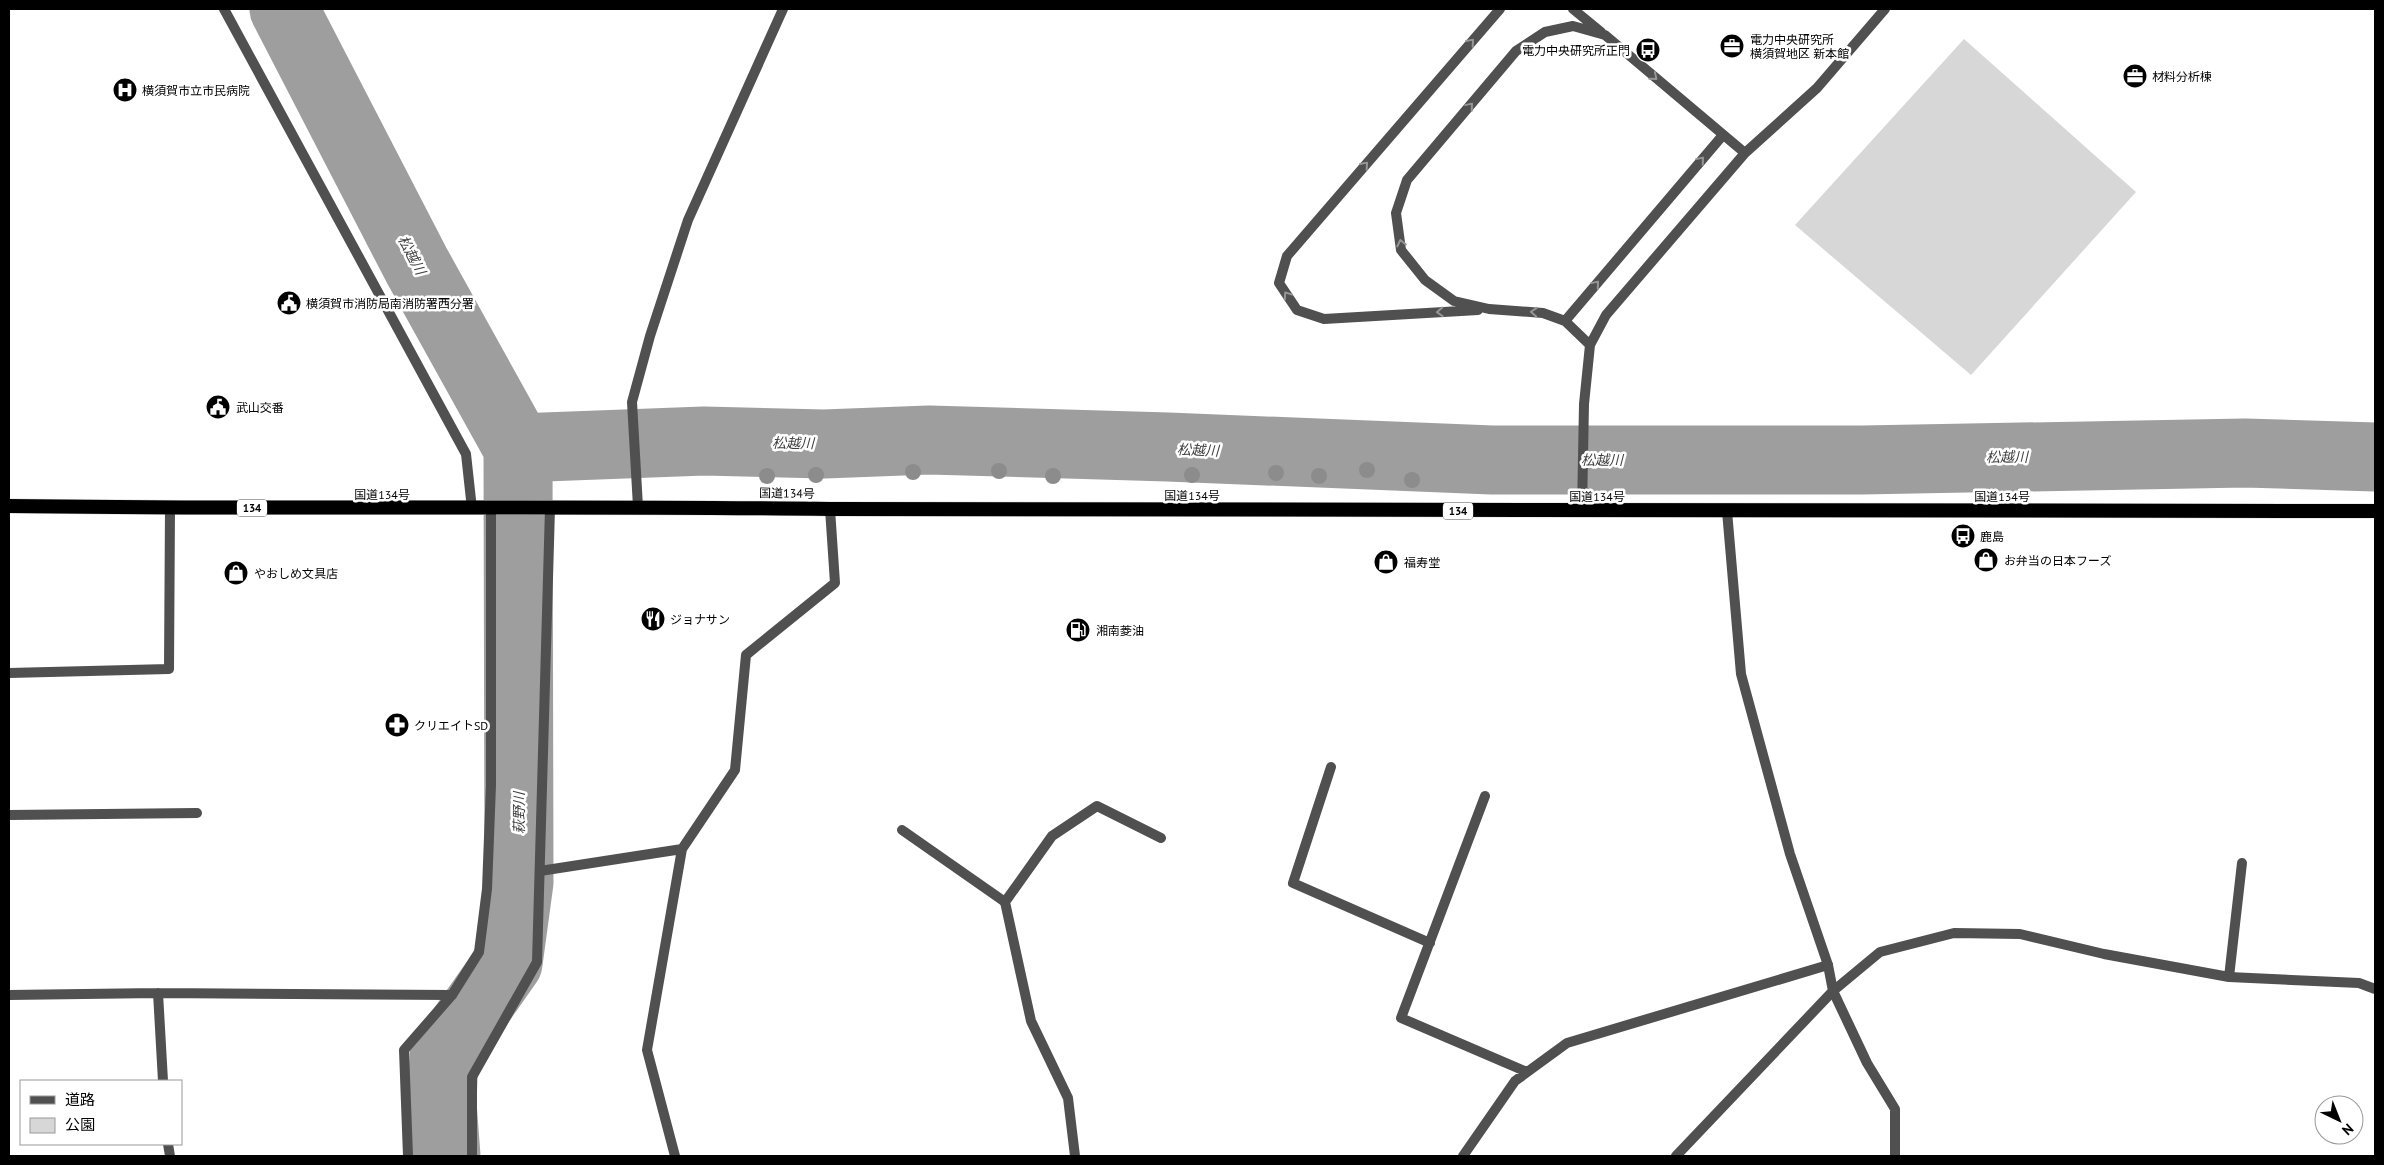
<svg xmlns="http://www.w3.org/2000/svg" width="2384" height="1165" viewBox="0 0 2384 1165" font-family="'PT Sans','Noto Sans JP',sans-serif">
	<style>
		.green { fill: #d7d7d7 }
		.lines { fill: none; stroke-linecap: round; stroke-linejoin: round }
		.river { stroke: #9e9e9e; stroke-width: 69 }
		.trunk-casing { stroke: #dbdbdb; stroke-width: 15 }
		.service { stroke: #505050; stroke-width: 10 }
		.minor { stroke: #505050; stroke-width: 10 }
		.tertiary { stroke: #505050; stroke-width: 10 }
		.trunk { stroke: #000; stroke-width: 14 }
		.tree { fill: #8c8c8c }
		.oneway { stroke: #969696 }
		.labels { text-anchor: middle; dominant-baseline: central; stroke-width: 5; stroke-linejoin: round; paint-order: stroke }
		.shield { fill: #fff; stroke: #4c4c4c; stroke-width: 1 }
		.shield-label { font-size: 11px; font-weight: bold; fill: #000 }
		.poi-label { font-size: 12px; fill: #000; stroke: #fff; text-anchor: start }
		.street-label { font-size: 12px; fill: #000; stroke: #fff }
		.water-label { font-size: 14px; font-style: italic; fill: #3f3f3f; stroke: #fff }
	</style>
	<rect width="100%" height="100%" fill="#fff"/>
	<!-- green -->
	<path class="green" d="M 1964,39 L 2136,192 L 1971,375 L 1795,225 Z"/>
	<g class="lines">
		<!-- river -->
		<path class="river" d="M 284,9 L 417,266 L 518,448 L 704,441 L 824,444 L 929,440 L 1168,447 L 1492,460 L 1862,460 L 2245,453 L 2375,457
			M 446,1156 L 442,1103 L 444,1054 L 508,963 L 519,882 L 518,448"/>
		<defs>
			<path id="trunk" d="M 9,506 C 283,510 556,505 830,509 L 2375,511"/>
		</defs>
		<!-- trunk casing -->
		<use href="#trunk" class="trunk-casing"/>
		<!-- service -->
		<path class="service" d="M 1573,9 L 1601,32
			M 1478,310 L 1324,319 L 1297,310 L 1279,283 L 1287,256 L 1500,9
			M 1565,321 L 1723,135
			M 1590,345 L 1565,321 L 1543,313 L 1489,309 L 1454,301 L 1425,280 L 1401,250 L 1396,213 L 1407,180 L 1516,51 L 1545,32 L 1573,26 L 1605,35 L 1745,153
			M 1582,511 L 1584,404 L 1590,345 L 1606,315 L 1745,153 L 1817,88 L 1885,9
			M 902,830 L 1005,902
			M 408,1156 L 404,1050 L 452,995 L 479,952 L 487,889 L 491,785 L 491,509
			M 472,1156 L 472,1077 L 537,962 L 550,508"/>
		<!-- minor -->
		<path class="minor" d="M 224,9 L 466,454 L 472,509
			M 638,507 L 632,402 L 650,336 L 688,220 L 783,9
			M 9,673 L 169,669 L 170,508
			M 1331,767 L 1293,883 L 1430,943
			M 1485,796 L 1401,1018 L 1527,1072
			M 9,815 L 197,813
			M 540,871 L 682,849
			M 2229,977 L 2242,863
			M 158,993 L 163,1081
			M 9,995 L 158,993 L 452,995
			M 168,1144 L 170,1156
			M 675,1156 L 647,1050 L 682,849 L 735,770 L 746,655 L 835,583 L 830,509
			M 1075,1156 L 1068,1098 L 1031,1021 L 1005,902 L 1052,836 L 1097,806 L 1161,838
			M 1463,1156 L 1515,1081 L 1567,1043 L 1828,965
			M 1895,1156 L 1895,1109 L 1867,1063 L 1833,991 L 1880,952 L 1954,933 L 2020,934 L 2104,954 L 2229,977 L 2359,983 L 2375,989"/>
		<!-- tertiary -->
		<path class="tertiary" d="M 1676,1156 L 1833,991 L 1828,965 L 1790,854 L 1741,674 L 1727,511"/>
		<!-- trunk -->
		<use href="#trunk" class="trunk"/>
	</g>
	<!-- trees -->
	<g class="tree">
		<circle cx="1367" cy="470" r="8"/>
		<circle cx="999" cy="471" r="8"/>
		<circle cx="913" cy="472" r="8"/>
		<circle cx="1276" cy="473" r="8"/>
		<circle cx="816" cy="475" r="8"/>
		<circle cx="1192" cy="475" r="8"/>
		<circle cx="767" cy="476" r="8"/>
		<circle cx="1053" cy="476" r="8"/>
		<circle cx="1319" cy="476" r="8"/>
		<circle cx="1412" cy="480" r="8"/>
	</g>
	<!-- one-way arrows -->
	<defs><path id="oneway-chevron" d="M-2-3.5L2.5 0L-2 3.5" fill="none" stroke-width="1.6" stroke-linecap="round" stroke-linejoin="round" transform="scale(1.25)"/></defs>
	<g class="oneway">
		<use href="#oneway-chevron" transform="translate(1471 42) rotate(-49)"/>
		<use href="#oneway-chevron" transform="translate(1654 77) rotate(40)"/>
		<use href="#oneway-chevron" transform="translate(1470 106) rotate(-50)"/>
		<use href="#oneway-chevron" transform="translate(1701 160) rotate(-50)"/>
		<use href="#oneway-chevron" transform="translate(1365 165) rotate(-49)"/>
		<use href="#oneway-chevron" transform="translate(1401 243) rotate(-102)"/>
		<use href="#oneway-chevron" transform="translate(1596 284) rotate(-50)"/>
		<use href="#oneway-chevron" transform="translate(1287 295) rotate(-124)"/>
		<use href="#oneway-chevron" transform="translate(1440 312) rotate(177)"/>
		<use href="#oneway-chevron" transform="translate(1534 312) rotate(-176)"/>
	</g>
	<!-- icons -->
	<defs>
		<symbol id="office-disc" viewBox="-11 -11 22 22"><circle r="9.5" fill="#000" stroke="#fff"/><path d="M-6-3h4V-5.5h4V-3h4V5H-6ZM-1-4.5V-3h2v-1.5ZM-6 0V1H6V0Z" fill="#fff"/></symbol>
		<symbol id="bus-disc" viewBox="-11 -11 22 22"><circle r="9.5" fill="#000" stroke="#fff"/><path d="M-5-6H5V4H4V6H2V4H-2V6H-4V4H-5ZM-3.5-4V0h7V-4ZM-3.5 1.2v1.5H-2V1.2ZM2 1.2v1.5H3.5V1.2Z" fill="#fff"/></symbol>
		<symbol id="hospital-disc" viewBox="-11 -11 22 22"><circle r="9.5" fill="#000" stroke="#fff"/><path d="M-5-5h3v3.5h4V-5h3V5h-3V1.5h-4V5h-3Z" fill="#fff"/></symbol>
		<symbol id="civic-disc" viewBox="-11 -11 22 22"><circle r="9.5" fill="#000" stroke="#fff"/><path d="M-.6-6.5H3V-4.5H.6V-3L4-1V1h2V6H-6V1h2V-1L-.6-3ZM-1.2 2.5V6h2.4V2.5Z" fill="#fff"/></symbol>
		<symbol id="shop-disc" viewBox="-11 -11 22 22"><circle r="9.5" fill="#000" stroke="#fff"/><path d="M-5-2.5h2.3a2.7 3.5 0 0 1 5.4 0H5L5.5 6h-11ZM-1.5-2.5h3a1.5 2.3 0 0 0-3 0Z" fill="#fff"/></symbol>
		<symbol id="restaurant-disc" viewBox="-11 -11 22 22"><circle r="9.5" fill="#000" stroke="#fff"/><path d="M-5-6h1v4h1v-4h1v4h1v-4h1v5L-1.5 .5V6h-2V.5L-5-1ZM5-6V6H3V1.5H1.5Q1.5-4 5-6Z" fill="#fff"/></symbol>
		<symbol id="fuel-disc" viewBox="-11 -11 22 22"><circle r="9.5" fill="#000" stroke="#fff"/><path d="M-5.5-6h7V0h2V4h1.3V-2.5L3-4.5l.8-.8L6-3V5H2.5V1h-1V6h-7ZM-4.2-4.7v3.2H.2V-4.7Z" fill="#fff"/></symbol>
		<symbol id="pharmacy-disc" viewBox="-11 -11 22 22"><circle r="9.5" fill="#000" stroke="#fff"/><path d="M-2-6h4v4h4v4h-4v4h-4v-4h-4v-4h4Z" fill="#fff"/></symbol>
	</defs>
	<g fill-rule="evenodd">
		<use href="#office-disc" x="1718" y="32" width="28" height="28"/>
		<use href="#bus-disc" x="1634" y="36" width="28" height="28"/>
		<use href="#office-disc" x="2121" y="62" width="28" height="28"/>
		<use href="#hospital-disc" x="111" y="76" width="28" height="28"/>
		<use href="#civic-disc" x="275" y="289" width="28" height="28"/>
		<use href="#civic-disc" x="204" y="393" width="28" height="28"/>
		<use href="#bus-disc" x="1949" y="522" width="28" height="28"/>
		<use href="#shop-disc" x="1972" y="546" width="28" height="28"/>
		<use href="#shop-disc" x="1372" y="548" width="28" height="28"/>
		<use href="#shop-disc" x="222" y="559" width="28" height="28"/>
		<use href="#restaurant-disc" x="639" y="605" width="28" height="28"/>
		<use href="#fuel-disc" x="1064" y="616" width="28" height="28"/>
		<use href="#pharmacy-disc" x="383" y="711" width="28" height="28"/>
	</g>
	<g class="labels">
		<!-- shield labels -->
		<g class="shield">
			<rect x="237" y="499.5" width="30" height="17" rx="4"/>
			<rect x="1443" y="502.5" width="30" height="17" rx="4"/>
		</g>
		<g class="shield-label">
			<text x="252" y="508">134</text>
			<text x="1458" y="511">134</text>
		</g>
		<!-- poi labels -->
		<g class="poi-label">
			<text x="1750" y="39">電力中央研究所<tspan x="1750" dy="14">横須賀地区 新本館</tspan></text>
			<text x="1630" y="50" text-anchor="end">電力中央研究所正門</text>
			<text x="2152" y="76">材料分析棟</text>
			<text x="142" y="90">横須賀市立市民病院</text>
			<text x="306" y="303">横須賀市消防局南消防署西分署</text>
			<text x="236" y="407">武山交番</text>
			<text x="1980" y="536">鹿島</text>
			<text x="2004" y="560">お弁当の日本フーズ</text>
			<text x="1404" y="562">福寿堂</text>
			<text x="254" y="573">やおしめ文具店</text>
			<text x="670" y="619">ジョナサン</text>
			<text x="1096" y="630">湘南菱油</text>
			<text x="414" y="725">クリエイトSD</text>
		</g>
		<!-- street labels -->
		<g class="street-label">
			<text transform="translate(787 493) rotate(1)">国道134号</text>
			<text x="382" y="494">国道134号</text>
			<text x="1192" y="495">国道134号</text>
			<text x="1597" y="496">国道134号</text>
			<text x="2002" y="496">国道134号</text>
		</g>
		<!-- water labels -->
		<g class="water-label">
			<text transform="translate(412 255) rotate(62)">松越川</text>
			<text transform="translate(793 443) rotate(1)">松越川</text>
			<text transform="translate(1198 450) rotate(2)">松越川</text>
			<text transform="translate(2007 457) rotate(-1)">松越川</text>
			<text x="1602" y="460">松越川</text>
			<text transform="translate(519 813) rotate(-90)">萩野川</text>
		</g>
	</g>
	<!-- border -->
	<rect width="2384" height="1165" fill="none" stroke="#000000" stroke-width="20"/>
	<!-- legend -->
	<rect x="20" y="1080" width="162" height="65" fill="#ffffff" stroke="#999999"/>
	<rect x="30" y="1096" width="25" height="8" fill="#505050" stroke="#999999"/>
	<text x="65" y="1105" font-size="15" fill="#000000">道路</text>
	<rect x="30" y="1118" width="25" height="15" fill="#d7d7d7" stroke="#999999"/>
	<text x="65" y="1130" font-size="15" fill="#000000">公園</text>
	<!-- north arrow -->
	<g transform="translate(2339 1120) rotate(137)"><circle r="24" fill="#ffffff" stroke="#999999"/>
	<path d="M0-4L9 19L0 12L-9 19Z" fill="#000000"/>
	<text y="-8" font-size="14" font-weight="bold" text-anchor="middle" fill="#000000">N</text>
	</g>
</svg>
